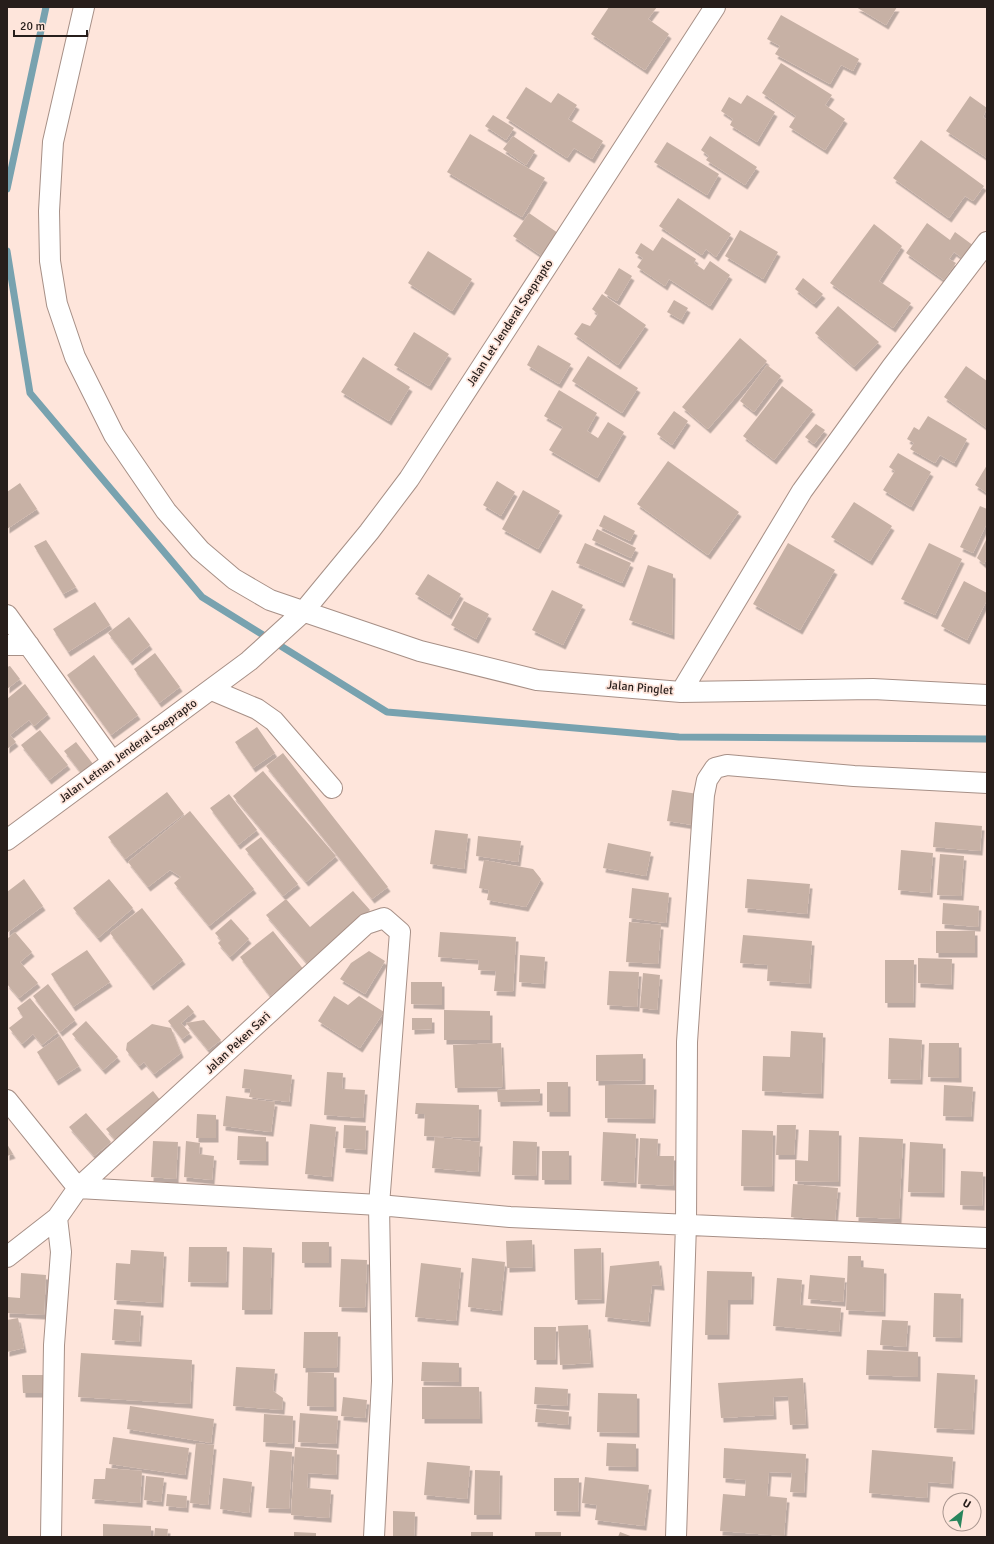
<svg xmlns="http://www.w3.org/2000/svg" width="994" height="1544" viewBox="0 0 994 1544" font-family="Signika,sans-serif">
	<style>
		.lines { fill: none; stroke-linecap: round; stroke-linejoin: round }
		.stream { stroke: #78a2af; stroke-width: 7 }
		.building { fill: #c7b1a5; filter: url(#shadow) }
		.street-casing { stroke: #a79087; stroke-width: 22 }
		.street { stroke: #fff; stroke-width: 20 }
		.labels { text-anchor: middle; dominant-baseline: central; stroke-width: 3.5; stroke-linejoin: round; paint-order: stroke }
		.street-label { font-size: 12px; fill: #271e1b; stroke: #fee5db }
	</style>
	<defs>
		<filter id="shadow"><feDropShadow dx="2.5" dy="4.5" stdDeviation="0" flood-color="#0004"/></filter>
	</defs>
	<rect width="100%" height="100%" fill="#fee5db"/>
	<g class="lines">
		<!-- stream -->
		<path class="stream" d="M 7,189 L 46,7
			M 7,251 L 30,393 L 202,597 L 387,712 L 679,737 L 987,739"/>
	</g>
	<!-- building -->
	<path class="building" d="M 609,7 L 657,7 L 648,19 L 669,34 L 645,70 L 591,34 Z
		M 856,7 L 897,7 L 886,25 Z
		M 781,15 L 859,59 L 853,71 L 841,65 L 830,84 L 775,54 L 780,46 L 767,39 Z
		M 781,63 L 832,95 L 825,105 L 845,119 L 825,150 L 789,127 L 796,116 L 762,93 Z
		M 526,87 L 551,103 L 558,93 L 577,105 L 568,119 L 603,141 L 592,159 L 574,148 L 567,158 L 506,118 Z
		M 747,95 L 775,112 L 757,142 L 730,125 L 733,119 L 721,111 L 729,97 L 741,104 Z
		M 970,96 L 987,108 L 983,117 L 987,120 L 987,158 L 946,131 Z
		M 493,115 L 514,128 L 506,140 L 485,126 Z
		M 470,134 L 545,178 L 522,217 L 447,172 Z
		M 513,136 L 535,151 L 526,165 L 503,149 Z
		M 710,136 L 757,167 L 745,185 L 706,160 L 709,156 L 701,150 Z
		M 921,140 L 984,186 L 973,201 L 965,196 L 949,218 L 893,178 Z
		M 667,142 L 719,174 L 707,195 L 654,162 Z
		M 678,198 L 731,234 L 716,257 L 706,249 L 702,255 L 659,226 Z
		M 529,213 L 558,233 L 542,256 L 513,236 Z
		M 927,223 L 950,240 L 955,232 L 974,246 L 965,260 L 954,252 L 949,259 L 956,263 L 944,280 L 906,253 Z
		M 874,224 L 902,246 L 879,281 L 911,303 L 893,328 L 830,283 Z
		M 740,230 L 778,252 L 763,279 L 725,256 Z
		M 662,237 L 696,259 L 694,263 L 704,270 L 710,261 L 730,275 L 710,306 L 669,279 L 665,286 L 637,267 L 643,258 L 635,253 L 641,243 L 653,251 Z
		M 428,251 L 472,279 L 452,311 L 408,283 Z
		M 619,268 L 632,276 L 617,301 L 604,293 Z
		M 803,278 L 823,294 L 814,304 L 795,289 Z
		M 602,294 L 646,325 L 618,365 L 574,334 L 582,323 L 590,326 L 598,314 L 592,309 Z
		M 674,300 L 688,308 L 681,320 L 667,312 Z
		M 838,306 L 879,342 L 854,367 L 815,333 Z
		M 414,332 L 449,354 L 429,386 L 394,365 Z
		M 740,338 L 767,361 L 708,429 L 682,407 Z
		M 538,345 L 571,364 L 559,384 L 527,365 Z
		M 588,356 L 638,388 L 622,413 L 572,381 Z
		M 363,357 L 410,387 L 389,421 L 341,392 Z
		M 767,365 L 781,376 L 754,412 L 740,401 Z
		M 966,366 L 987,381 L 987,428 L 944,397 Z
		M 782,386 L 813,410 L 774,460 L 743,436 Z
		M 559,390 L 597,413 L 587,431 L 598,438 L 608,422 L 624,432 L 597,478 L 549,450 L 563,427 L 544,416 Z
		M 674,411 L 688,421 L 672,445 L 657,434 Z
		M 928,416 L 967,439 L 954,463 L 940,455 L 935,463 L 910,449 L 914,443 L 907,439 L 914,427 L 919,430 Z
		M 816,424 L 825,430 L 814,444 L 805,437 Z
		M 898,453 L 931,472 L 911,507 L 883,490 L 895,471 L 889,467 Z
		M 668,461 L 739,512 L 708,555 L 637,504 Z
		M 987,465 L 987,493 L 975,485 Z
		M 497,481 L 515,492 L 501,516 L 483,505 Z
		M 20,483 L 37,509 L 7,529 L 7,492 Z
		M 523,490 L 560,511 L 538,549 L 502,529 Z
		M 854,502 L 892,526 L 870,561 L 831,537 Z
		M 980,506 L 987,509 L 987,523 L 973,553 L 960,547 Z
		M 604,515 L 635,531 L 630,541 L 599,526 Z
		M 597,529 L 636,548 L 631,558 L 592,540 Z
		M 987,538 L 987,558 L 984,564 L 977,558 Z
		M 46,540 L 76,587 L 63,594 L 34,546 Z
		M 585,543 L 631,563 L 622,583 L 576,563 Z
		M 788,543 L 835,570 L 800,630 L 753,604 Z
		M 929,543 L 962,559 L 935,615 L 901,599 Z
		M 648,565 L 673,574 L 672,635 L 629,620 Z
		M 428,574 L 461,594 L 449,615 L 415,594 Z
		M 964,581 L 987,593 L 987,600 L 967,640 L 941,626 Z
		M 552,590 L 583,605 L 563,645 L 532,630 Z
		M 464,601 L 489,614 L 476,639 L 451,625 Z
		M 95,602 L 110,625 L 68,652 L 53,629 Z
		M 129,617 L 150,645 L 130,661 L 108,633 Z
		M 155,653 L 180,687 L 159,703 L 134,669 Z
		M 94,655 L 138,715 L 111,735 L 67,675 Z
		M 10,666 L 20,679 L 7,689 L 7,667 Z
		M 25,684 L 48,714 L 34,726 L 29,720 L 10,735 L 16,742 L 7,749 L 7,699 Z
		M 257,727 L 275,753 L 253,768 L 235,742 Z
		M 40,730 L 68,765 L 49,780 L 21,745 Z
		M 76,742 L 93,764 L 82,774 L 64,751 Z
		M 283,753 L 388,887 L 372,899 L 266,766 Z
		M 263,771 L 336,856 L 306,882 L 233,796 Z
		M 672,790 L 704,795 L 699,826 L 667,821 Z
		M 167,792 L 184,814 L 125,859 L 108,837 Z
		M 229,794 L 257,830 L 238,845 L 210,808 Z
		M 190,811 L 254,889 L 209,926 L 174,883 L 181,877 L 170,870 L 148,887 L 128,862 Z
		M 935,822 L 982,826 L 980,851 L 933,847 Z
		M 435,830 L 468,834 L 464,869 L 430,864 Z
		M 478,836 L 521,841 L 518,862 L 476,856 Z
		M 261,837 L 298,884 L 283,896 L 245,849 Z
		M 608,843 L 651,852 L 646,876 L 603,868 Z
		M 901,850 L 933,853 L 930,893 L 898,890 Z
		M 940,854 L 964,856 L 961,896 L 937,895 Z
		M 484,860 L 533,869 L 541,879 L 526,907 L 487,900 L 489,890 L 479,888 Z
		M 24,879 L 43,906 L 7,933 L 7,892 Z
		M 109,879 L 133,908 L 98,938 L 73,908 Z
		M 747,879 L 810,884 L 807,914 L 745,908 Z
		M 632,888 L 669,893 L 666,923 L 629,918 Z
		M 353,891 L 370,910 L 307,963 L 266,915 L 286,899 L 310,927 Z
		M 943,903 L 979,906 L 978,927 L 942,924 Z
		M 142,908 L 183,960 L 151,986 L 110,933 Z
		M 231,919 L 249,939 L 230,957 L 218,943 L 221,940 L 215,933 Z
		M 629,922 L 661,925 L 658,964 L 626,962 Z
		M 273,931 L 304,970 L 270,996 L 240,957 Z
		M 936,931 L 975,931 L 975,953 L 936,953 Z
		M 15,932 L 32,952 L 20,962 L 38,983 L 19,998 L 7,984 L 7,939 Z
		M 440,932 L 516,937 L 513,992 L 494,991 L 496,971 L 478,970 L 479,960 L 438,957 Z
		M 743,935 L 812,941 L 809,984 L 767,981 L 768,965 L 740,963 Z
		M 87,950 L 110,982 L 73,1007 L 51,974 Z
		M 369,951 L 385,961 L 365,994 L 340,979 L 351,963 Z
		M 520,955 L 545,957 L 543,984 L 519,982 Z
		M 918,958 L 952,959 L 951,985 L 918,983 Z
		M 885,960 L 914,960 L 913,1003 L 885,1003 Z
		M 609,971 L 639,972 L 637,1007 L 607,1005 Z
		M 643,973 L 660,975 L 657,1010 L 640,1008 Z
		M 411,982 L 442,982 L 442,1005 L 411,1004 Z
		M 48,984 L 75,1020 L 60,1032 L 33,996 Z
		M 334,996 L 348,1005 L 359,996 L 384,1012 L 360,1048 L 318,1021 Z
		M 30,998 L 58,1032 L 42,1045 L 33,1034 L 22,1044 L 9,1028 L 23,1017 L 17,1008 Z
		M 188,1005 L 194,1012 L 181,1023 L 190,1033 L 182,1039 L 168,1021 Z
		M 444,1010 L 490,1011 L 490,1040 L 444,1040 Z
		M 412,1018 L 432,1018 L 432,1029 L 412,1030 Z
		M 204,1020 L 221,1040 L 208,1050 L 186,1023 Z
		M 86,1021 L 118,1057 L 103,1070 L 72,1034 Z
		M 152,1024 L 171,1028 L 181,1053 L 154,1074 L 144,1062 L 139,1066 L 126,1050 L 127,1043 Z
		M 791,1031 L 823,1033 L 821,1094 L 762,1091 L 763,1056 L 790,1057 Z
		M 60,1036 L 79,1066 L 56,1081 L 37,1052 Z
		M 889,1038 L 922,1040 L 920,1080 L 888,1079 Z
		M 501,1043 L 503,1087 L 455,1088 L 453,1045 Z
		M 929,1043 L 959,1043 L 959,1078 L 928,1077 Z
		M 643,1054 L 643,1080 L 596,1081 L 596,1055 Z
		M 244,1069 L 292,1075 L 289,1102 L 249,1097 L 251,1089 L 242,1088 Z
		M 327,1072 L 343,1073 L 342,1089 L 365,1090 L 363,1118 L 324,1115 Z
		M 547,1082 L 568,1082 L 568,1112 L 547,1112 Z
		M 605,1085 L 654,1085 L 653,1119 L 605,1118 Z
		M 944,1085 L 973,1087 L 971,1117 L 943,1116 Z
		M 540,1089 L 540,1101 L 498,1102 L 497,1090 Z
		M 153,1091 L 164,1105 L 118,1143 L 106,1129 Z
		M 226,1096 L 275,1102 L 271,1132 L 223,1126 Z
		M 416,1103 L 479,1105 L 478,1138 L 424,1136 L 425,1114 L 415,1114 Z
		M 86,1113 L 111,1142 L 94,1156 L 69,1127 Z
		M 197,1114 L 216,1115 L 216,1138 L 196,1138 Z
		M 310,1124 L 336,1127 L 331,1177 L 305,1174 Z
		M 344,1125 L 366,1126 L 365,1150 L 343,1148 Z
		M 777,1125 L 796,1125 L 794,1155 L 776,1155 Z
		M 742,1130 L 773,1131 L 772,1187 L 741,1186 Z
		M 809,1130 L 839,1131 L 838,1182 L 795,1181 L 795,1160 L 808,1161 Z
		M 603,1132 L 636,1134 L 634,1183 L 601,1181 Z
		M 238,1136 L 266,1137 L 266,1161 L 237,1160 Z
		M 435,1137 L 480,1142 L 478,1172 L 432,1168 Z
		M 859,1137 L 903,1139 L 899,1219 L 856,1217 Z
		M 640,1138 L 658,1139 L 657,1156 L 674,1156 L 673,1186 L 638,1184 Z
		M 153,1141 L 178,1142 L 176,1179 L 151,1177 Z
		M 186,1141 L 200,1143 L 199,1154 L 214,1156 L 212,1180 L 184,1177 Z
		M 513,1141 L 537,1142 L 536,1176 L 512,1175 Z
		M 910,1142 L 943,1144 L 942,1193 L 908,1192 Z
		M 7,1144 L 13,1154 L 7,1156 Z
		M 542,1151 L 569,1151 L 569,1180 L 542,1180 Z
		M 961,1171 L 983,1172 L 982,1206 L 960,1205 Z
		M 793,1184 L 838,1188 L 835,1221 L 791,1217 Z
		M 532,1240 L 533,1267 L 507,1268 L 506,1241 Z
		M 302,1242 L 329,1242 L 329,1263 L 302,1263 Z
		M 189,1247 L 227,1247 L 226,1283 L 188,1282 Z
		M 243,1247 L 272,1248 L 270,1310 L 242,1310 Z
		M 601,1248 L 602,1299 L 575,1300 L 574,1249 Z
		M 131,1250 L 164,1252 L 161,1303 L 114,1300 L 116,1263 L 130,1264 Z
		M 848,1256 L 861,1256 L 861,1267 L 884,1269 L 883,1312 L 846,1310 Z
		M 472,1258 L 505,1262 L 500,1311 L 468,1307 Z
		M 341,1259 L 367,1260 L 365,1308 L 339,1307 Z
		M 659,1261 L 662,1286 L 652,1285 L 648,1322 L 605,1317 L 610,1266 Z
		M 421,1263 L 461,1268 L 456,1321 L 415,1317 Z
		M 707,1271 L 752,1272 L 751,1300 L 728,1300 L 727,1335 L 705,1335 Z
		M 21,1273 L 46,1275 L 44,1315 L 7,1313 L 7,1297 L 20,1298 Z
		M 810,1275 L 845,1278 L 843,1302 L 808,1299 Z
		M 777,1278 L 802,1280 L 800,1305 L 841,1308 L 839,1332 L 773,1326 Z
		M 934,1293 L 961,1294 L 960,1338 L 933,1337 Z
		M 114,1309 L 141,1311 L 139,1342 L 112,1340 Z
		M 18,1318 L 24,1348 L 7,1352 L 7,1320 Z
		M 882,1320 L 908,1321 L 906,1347 L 880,1345 Z
		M 588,1325 L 591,1363 L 560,1365 L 558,1326 Z
		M 534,1327 L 556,1327 L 555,1360 L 534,1360 Z
		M 304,1332 L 338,1332 L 337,1368 L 303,1368 Z
		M 867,1350 L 918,1352 L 918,1377 L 866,1375 Z
		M 81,1353 L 192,1360 L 190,1404 L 78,1397 Z
		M 422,1362 L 459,1363 L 459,1382 L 421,1381 Z
		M 236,1367 L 275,1369 L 273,1391 L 283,1398 L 282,1410 L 233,1406 Z
		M 308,1372 L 334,1373 L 334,1407 L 307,1406 Z
		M 937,1373 L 975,1375 L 972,1430 L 934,1428 Z
		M 22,1375 L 43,1375 L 44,1393 L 23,1393 Z
		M 803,1378 L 806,1424 L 790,1425 L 788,1396 L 773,1397 L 774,1415 L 721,1418 L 718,1383 Z
		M 422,1387 L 479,1387 L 480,1419 L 422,1419 Z
		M 535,1387 L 568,1389 L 567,1406 L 534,1404 Z
		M 598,1393 L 637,1394 L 637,1433 L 597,1432 Z
		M 343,1397 L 367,1400 L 365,1418 L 341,1416 Z
		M 130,1406 L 214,1419 L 211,1443 L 127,1429 Z
		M 536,1409 L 569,1412 L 568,1425 L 535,1422 Z
		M 300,1413 L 338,1416 L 336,1444 L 298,1442 Z
		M 264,1414 L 293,1416 L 292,1444 L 263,1442 Z
		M 113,1437 L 189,1448 L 185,1475 L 109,1464 Z
		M 196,1443 L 214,1445 L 208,1505 L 190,1503 Z
		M 607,1443 L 636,1444 L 636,1467 L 606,1466 Z
		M 295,1447 L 337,1450 L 336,1475 L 308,1473 L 307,1488 L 331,1490 L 329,1518 L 291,1515 Z
		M 724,1448 L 806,1454 L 804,1493 L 790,1492 L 792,1473 L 769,1472 L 767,1496 L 787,1498 L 784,1536 L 720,1531 L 723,1494 L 745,1496 L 746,1480 L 723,1478 Z
		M 270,1450 L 292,1452 L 289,1509 L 266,1508 Z
		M 872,1450 L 953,1457 L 951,1484 L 928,1482 L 927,1498 L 869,1493 Z
		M 427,1462 L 470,1466 L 467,1499 L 424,1495 Z
		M 106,1468 L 142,1471 L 140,1503 L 92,1499 L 94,1479 L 105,1479 Z
		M 475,1470 L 500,1471 L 499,1515 L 474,1515 Z
		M 146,1476 L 164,1478 L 161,1502 L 144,1500 Z
		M 585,1477 L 649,1485 L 644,1526 L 595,1520 L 597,1505 L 582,1503 Z
		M 223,1478 L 252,1482 L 249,1513 L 220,1509 Z
		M 554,1478 L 579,1478 L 578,1512 L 554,1511 Z
		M 167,1494 L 187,1496 L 186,1508 L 166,1506 Z
		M 393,1511 L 415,1512 L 414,1537 L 393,1537 Z
		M 103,1524 L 151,1526 L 151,1537 L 103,1537 Z
		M 155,1528 L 168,1529 L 167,1537 L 154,1537 Z
		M 294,1532 L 316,1533 L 316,1537 L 294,1537 Z
		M 471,1532 L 493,1532 L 493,1537 L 471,1537 Z
		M 535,1532 L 561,1532 L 561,1537 L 535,1537 Z
		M 620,1532 L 633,1537 L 618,1537 Z"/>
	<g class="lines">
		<defs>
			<path id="street" d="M 84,7 L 53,142 L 49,211 L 50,261 L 57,304 L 75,357 L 114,435 L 166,511 L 200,550 L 234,579 L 270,600 L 420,651 L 537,680 L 681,692 L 873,689 L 987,695
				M 7,615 L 112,761
				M 7,645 L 29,645
				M 212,690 L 257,709 L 274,721 L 332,788
				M 681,692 L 802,491 L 891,368 L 987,242
				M 7,840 L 249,661 L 303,612 L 369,532 L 409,479 L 715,7
				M 7,1100 L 78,1188 L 379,1205 L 510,1217 L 987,1238
				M 7,1257 L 57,1218 L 78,1188 L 366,924 L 384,918 L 400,932 L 379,1205 L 382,1381 L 374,1537
				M 51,1537 L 54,1345 L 61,1252 L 57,1218
				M 676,1537 L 686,1224 L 687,1042 L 704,795 L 707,780 L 715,768 L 727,765 L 854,776 L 987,783"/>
		</defs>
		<!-- street casing -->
		<use href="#street" class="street-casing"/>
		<!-- street -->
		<use href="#street" class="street"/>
	</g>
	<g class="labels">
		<!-- street labels -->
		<g class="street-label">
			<text transform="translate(510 323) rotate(-57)">Jalan Let Jenderal Soeprapto</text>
			<text transform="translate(640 688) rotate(5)">Jalan Pinglet</text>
			<text transform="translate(128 751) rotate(-36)">Jalan Letnan Jenderal Soeprapto</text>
			<text transform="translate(238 1043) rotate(-43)">Jalan Peken Sari</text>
		</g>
	</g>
	<!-- border -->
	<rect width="994" height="1544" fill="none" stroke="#271e1b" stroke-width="16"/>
	<!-- north arrow -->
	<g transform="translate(962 1512) rotate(30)"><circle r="19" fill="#fee5db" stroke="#a8958e"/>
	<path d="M0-3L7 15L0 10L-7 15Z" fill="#29855c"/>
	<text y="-6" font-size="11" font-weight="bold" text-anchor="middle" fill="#271e1b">U</text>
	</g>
	<!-- scale -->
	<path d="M14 30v6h73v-6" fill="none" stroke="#271e1b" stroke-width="2"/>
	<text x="20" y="30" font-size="12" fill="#271e1b" stroke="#fee5db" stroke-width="3" paint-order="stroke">20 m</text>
</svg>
